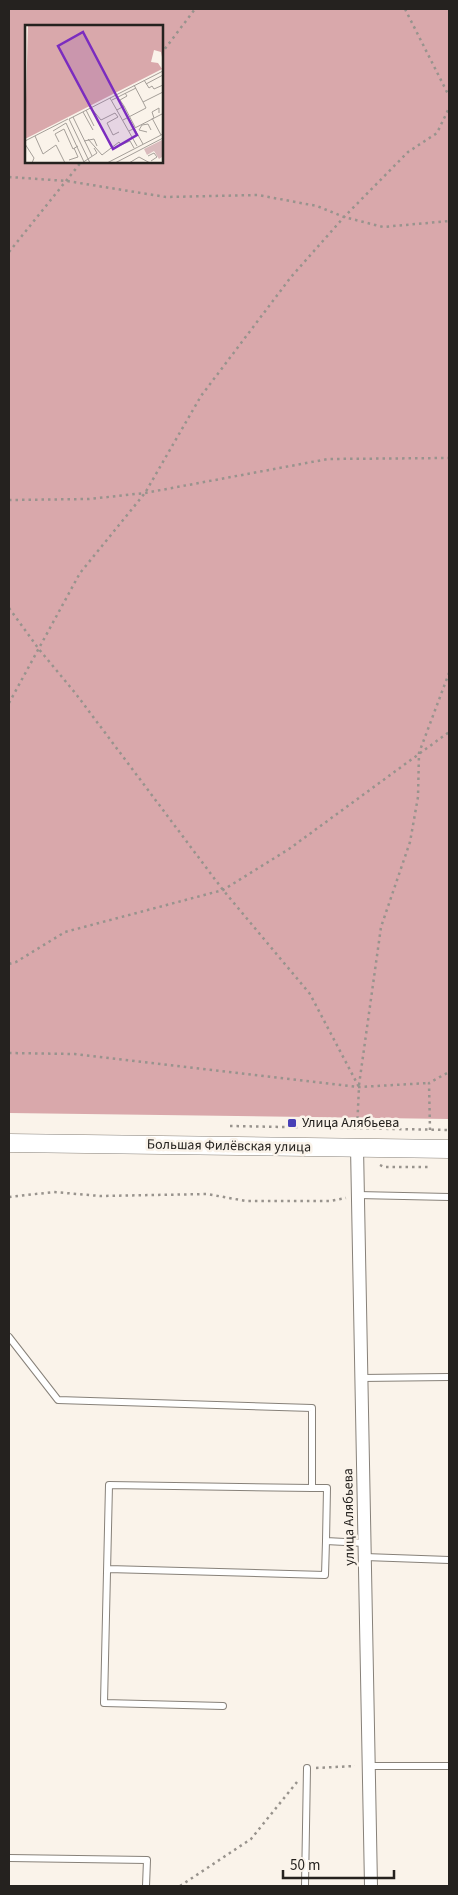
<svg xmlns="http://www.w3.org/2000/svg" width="458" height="1895" viewBox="0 0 458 1895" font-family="'Source Sans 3',sans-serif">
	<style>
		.forest { fill: #d9a8ab; fill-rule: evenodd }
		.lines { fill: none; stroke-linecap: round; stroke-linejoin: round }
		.service-casing { stroke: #878179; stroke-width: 8 }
		.minor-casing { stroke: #878179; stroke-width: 14 }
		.secondary-casing { stroke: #878179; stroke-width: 19 }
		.path { stroke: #98938d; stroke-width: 2.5; stroke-dasharray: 2.5 4; stroke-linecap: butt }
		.service { stroke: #fff; stroke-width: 6 }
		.minor { stroke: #fff; stroke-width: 12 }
		.secondary { stroke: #fff; stroke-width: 18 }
		.poi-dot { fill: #483fb6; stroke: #faf3ea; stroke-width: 2 }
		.labels { text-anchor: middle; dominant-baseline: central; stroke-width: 5; stroke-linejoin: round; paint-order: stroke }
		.poi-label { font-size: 14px; fill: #25221f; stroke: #faf3ea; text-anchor: start }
		.street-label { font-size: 14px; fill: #25221f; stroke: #faf3ea }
		.inset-road { fill: none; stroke: #a59f99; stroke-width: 1 }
		.view { fill: #7b2cbf; fill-opacity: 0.15; stroke: #7b2cbf; stroke-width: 2.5 }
		.inset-edge { fill: none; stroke: #25221f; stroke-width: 2.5 }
	</style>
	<rect width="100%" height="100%" fill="#faf3ea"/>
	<!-- forest -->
	<path class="forest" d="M 9,9 L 449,9 L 449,1119 L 9,1113 ZM 26,26 L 161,26 L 161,161 L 26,161 Z"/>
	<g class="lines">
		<defs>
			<path id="service" d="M 358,1195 L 449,1197
				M 9,1337 L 58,1400 L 312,1408 L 312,1488 L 109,1485 L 104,1703 L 223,1706
				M 361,1378 L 449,1377
				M 312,1488 L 327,1488 L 326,1541 L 364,1543
				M 365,1557 L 449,1560
				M 108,1569 L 325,1575 L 326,1541
				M 369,1766 L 449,1766
				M 9,1858 L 147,1860 L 146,1886
				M 305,1886 L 307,1768"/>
			<path id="minor" d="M 357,1147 L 371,1886"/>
			<path id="secondary" d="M 9,1143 L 449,1149"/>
		</defs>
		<!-- service casing -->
		<use href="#service" class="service-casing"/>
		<!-- minor casing -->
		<use href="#minor" class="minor-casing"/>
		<!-- secondary casing -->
		<use href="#secondary" class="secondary-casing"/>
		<!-- path -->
		<path class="path" d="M 405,9 L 449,96
			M 161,54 L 195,9
			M 9,177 L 67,181 L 166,197 L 258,195 L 317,206 L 344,217 L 383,227 L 449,221
			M 9,252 L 82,161
			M 9,500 L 89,499 L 145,493 L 328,459 L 449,458
			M 9,608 L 38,648 L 76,694 L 223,890 L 310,994 L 359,1087 L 357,1129
			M 9,703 L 80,573 L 145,493 L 201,396 L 291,277 L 344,217 L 408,152 L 437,133 L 449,108
			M 9,964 L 16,962 L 65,932 L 223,890 L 289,849 L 449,732
			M 9,1053 L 75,1054 L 359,1087 L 429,1083
			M 359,1085 L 381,927 L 410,842 L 418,797 L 419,753 L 449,673
			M 230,1126 L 449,1130
			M 430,1130 L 429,1083 L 449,1072
			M 380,1165 L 384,1167 L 429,1167
			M 9,1197 L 54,1192 L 100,1196 L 207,1194 L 246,1201 L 330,1201 L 346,1198
			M 316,1768 L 355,1766
			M 180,1886 L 251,1839 L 297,1782"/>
		<!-- service -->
		<use href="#service" class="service"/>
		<!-- minor -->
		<use href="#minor" class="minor"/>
		<!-- secondary -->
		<use href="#secondary" class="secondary"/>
	</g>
	<!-- markers -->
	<rect class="poi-dot" x="287" y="1118" width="10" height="10" rx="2.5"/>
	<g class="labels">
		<!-- poi labels -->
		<g class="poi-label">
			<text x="302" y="1123">Улица Алябьева</text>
		</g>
		<!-- street labels -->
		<g class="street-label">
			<text transform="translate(229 1146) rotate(1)">Большая Филёвская улица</text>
			<text transform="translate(349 1517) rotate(-91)">улица Алябьева</text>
		</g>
	</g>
	<!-- overview -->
	<g transform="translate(25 25)">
		<rect width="138" height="138" fill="#faf3ea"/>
		<path d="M 137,115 L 137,132 L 134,134 L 129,126 L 122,130 L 119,124 Z" fill="#dabbbd"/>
		<path d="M 3,0 L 137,0 L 137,32 L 136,27 L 129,25 L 126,37 L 133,38 L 137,44 L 0,114 Z" fill="#d9a8ab"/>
		<path class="inset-road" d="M 119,55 L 124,63 L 127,61 L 129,64 L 138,60M 121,59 L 138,50M 109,60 L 118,77 L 138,67M 85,73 L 112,121M 87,75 L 111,63M 99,81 L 95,75 L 102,71 L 100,68M 66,83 L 76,95 L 90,88 L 93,92 L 82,98 L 88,110 L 94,107M 61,85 L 69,101M 92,85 L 99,81 L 110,102M 58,87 L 68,105M 48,92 L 67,131M 127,93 L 136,110M 129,93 L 127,87 L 134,83 L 134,88M 98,95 L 121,83 L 118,77M 41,98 L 59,137M 109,103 L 118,119M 28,106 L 41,98M 104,106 L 137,89M 122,107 L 114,105 L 117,100 L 123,99 L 126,105M 10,111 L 18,129 L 31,120 L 40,138M 63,114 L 77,130 L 94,117 L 96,120 L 105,116 L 109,123M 0,116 L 43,94M 59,116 L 69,114 L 72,121M 34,117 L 30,109 L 39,104 L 48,124 L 53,121M 0,119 L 9,133 L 7,138M 123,131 L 129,128 L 132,132 L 126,136M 44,135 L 53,132 L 49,123M 57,138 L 72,128 L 69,123M 65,138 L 44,94 L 138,46M 82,138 L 138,109M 90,138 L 138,113M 104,138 L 114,132 L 125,138"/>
		<path class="view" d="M 58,7 L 112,110 L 88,124 L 33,21 Z"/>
		<rect width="138" height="138" class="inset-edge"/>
	</g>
	<!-- border -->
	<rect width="458" height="1895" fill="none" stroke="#25221f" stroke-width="20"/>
	<!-- scale -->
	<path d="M283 1870v8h111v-8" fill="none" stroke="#25221f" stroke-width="2.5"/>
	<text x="290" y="1870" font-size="15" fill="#25221f" stroke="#faf3ea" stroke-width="4" paint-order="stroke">50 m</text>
</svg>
